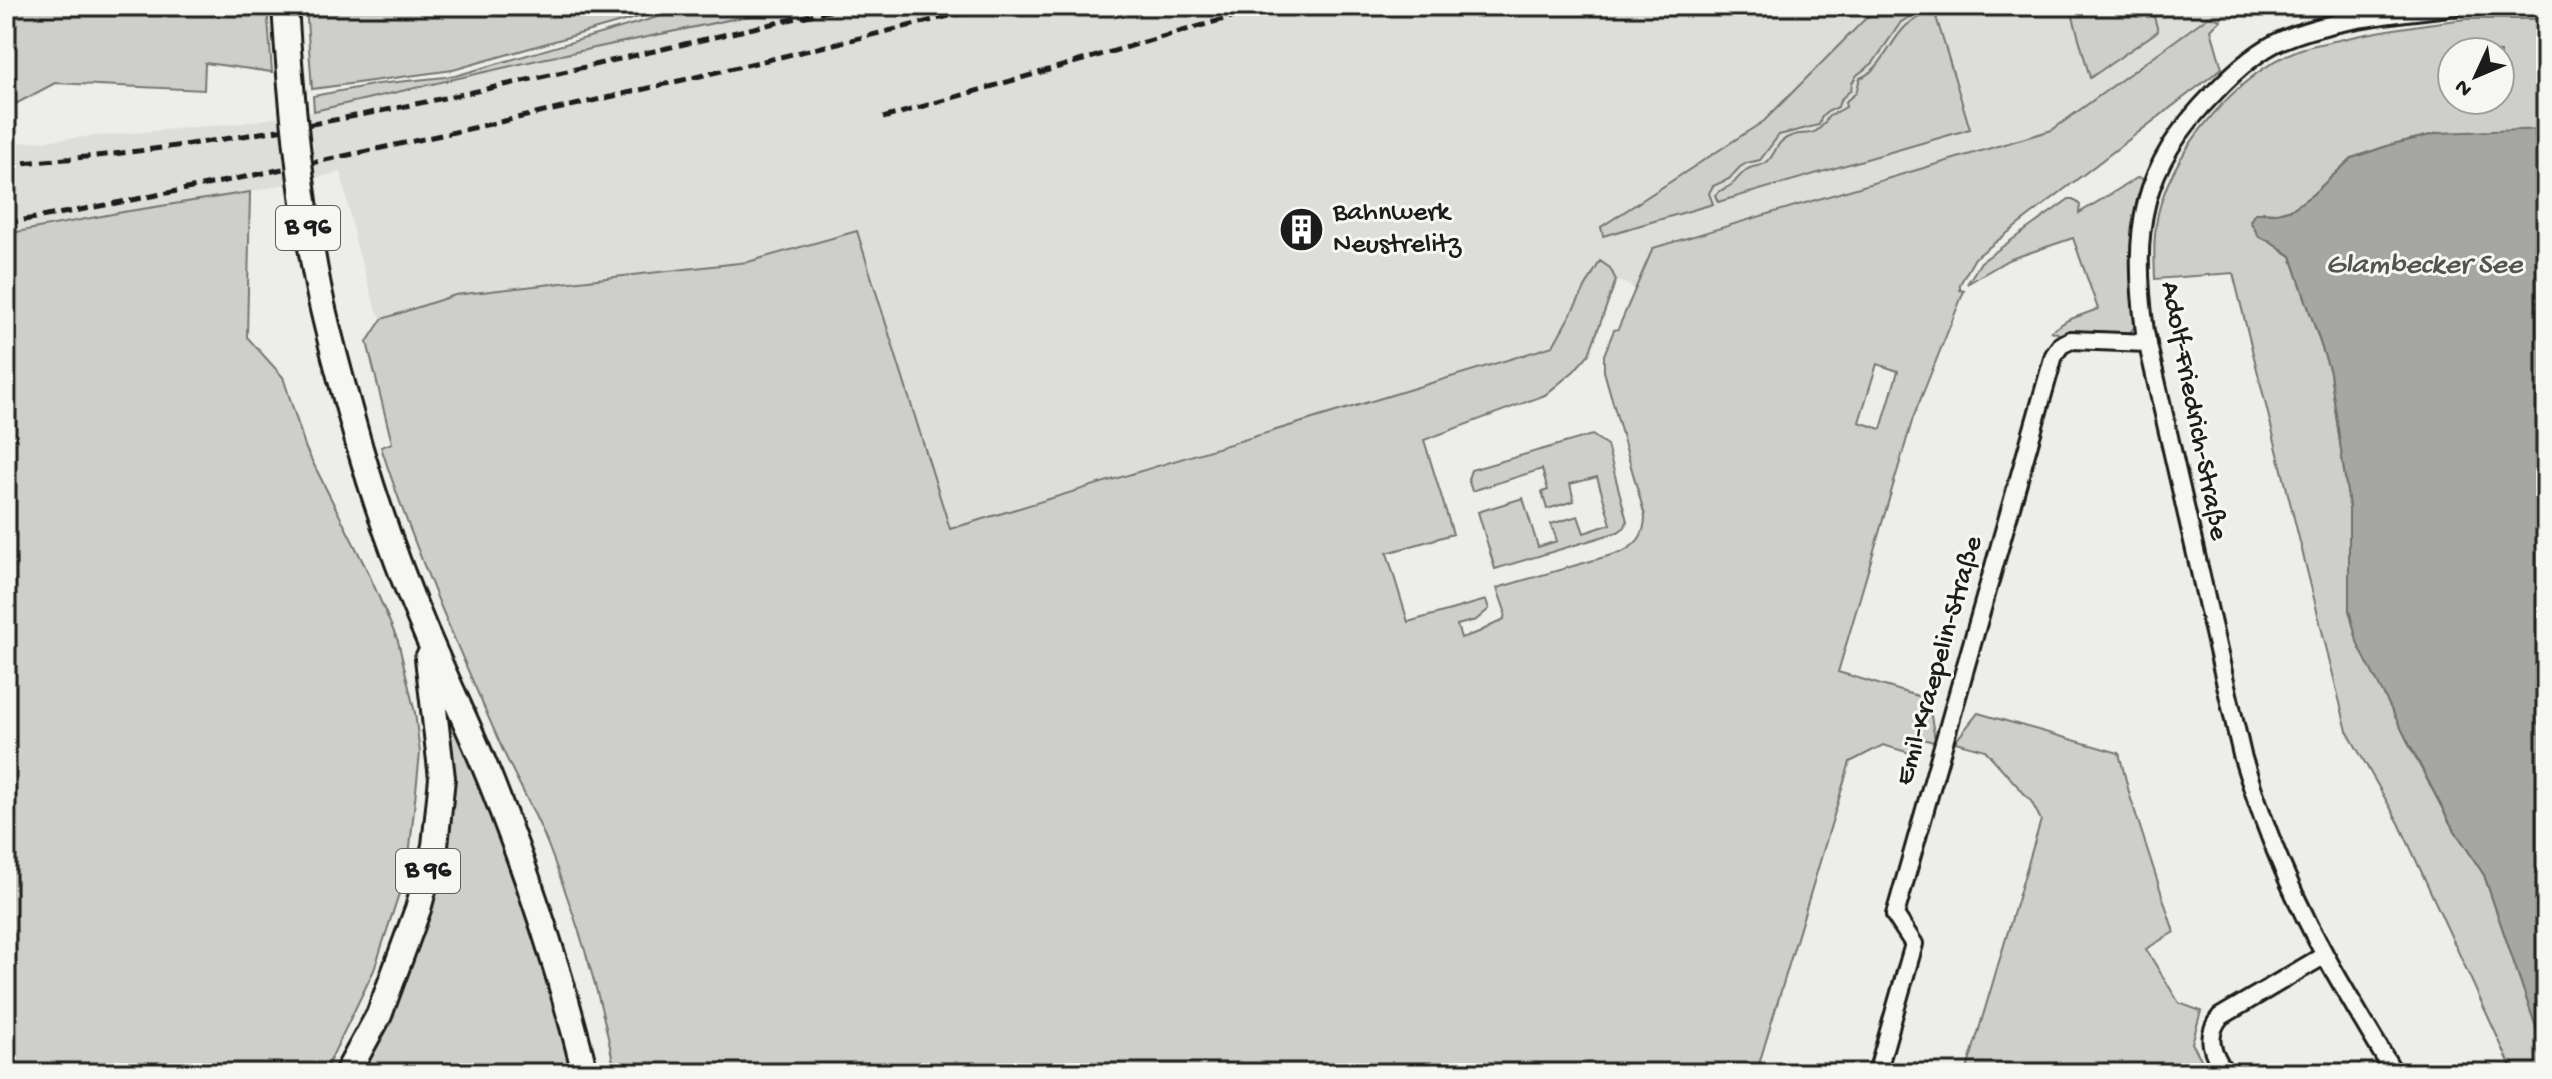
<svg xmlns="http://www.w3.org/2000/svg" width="2552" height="1079" viewBox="0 0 2552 1079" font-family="'Gochi Hand',sans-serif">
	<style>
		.built { fill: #ddddda }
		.green { fill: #cececb; stroke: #757574; stroke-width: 2; fill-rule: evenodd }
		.water { fill: #a6a6a3; stroke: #6f6f6d; stroke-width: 2 }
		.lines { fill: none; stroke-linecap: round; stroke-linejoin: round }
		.street-casing { stroke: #1c1c1c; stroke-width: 22 }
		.primary-casing { stroke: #1c1c1c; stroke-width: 30 }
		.street { stroke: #f6f6f2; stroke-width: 16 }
		.primary { stroke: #f6f6f2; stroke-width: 24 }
		.rail { stroke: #1c1c1c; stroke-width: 5; stroke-dasharray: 12 6; stroke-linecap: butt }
		.primary-bridge-casing { stroke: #1c1c1c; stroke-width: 30; stroke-linecap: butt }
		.primary-bridge { stroke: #f6f6f2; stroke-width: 24 }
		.labels { text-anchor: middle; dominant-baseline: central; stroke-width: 6; stroke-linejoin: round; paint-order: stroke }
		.shield { fill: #f6f6f2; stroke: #5d5d5c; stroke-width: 2 }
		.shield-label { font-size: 26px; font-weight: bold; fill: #1c1c1c }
		.poi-label { font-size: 28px; fill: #1c1c1c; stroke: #f6f6f2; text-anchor: start }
		.street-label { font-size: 28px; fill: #1c1c1c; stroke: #f6f6f2 }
		.water-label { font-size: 30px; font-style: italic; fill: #535352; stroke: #f6f6f2 }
	</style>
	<rect width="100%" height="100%" fill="#edede9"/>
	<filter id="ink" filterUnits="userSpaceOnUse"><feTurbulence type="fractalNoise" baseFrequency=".0125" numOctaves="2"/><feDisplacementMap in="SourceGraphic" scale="16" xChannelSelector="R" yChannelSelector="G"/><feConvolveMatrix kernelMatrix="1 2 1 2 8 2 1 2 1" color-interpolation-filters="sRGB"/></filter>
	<g filter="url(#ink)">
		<!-- built -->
		<path class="built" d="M 795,6 L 2236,6 L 2211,30 L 2222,68 L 1975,258 L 1960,284 L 1618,330 L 1634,288 L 1616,280 L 1610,268 L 1600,262 L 1554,346 L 949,529 L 856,231 L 748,262 L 455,295 L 382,319 L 376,309 L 356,244 L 341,172 L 250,192 L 123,212 L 6,234 L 6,144 L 243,123 L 314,111 L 542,59 Z"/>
		<!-- green -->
		<path class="green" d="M 6,6 L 267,6 L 272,72 L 205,63 L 204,90 L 55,83 L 6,109 Z
			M 306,6 L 604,6 L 607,16 L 651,6 L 677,6 L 453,70 L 312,89 Z
			M 707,6 L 795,6 L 542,59 L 314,111 L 313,96 L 378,84 L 455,76 L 661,16 Z
			M 1878,6 L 1930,6 L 1901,22 L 1873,63 L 1857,75 L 1852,83 L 1851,90 L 1840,100 L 1838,107 L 1827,112 L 1821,118 L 1819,125 L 1779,135 L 1760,160 L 1747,163 L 1740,167 L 1729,179 L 1713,186 L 1709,193 L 1713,204 L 1603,236 L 1601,227 L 1764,121 Z
			M 2070,6 L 2151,6 L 2158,31 L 2090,78 Z
			M 1934,10 L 1970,129 L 1718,202 L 1715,195 C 1720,190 1725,189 1731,185 C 1738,180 1742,171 1750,168 C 1757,165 1761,167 1767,162 C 1774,156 1775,147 1782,141 C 1801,126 1814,144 1828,117 L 1846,107 L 1845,102 L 1856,93 L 1860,78 C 1883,69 1889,42 1906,26 C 1914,19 1925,15 1934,10 Z
			M 2209,16 L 2221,20 L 2211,30 L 2222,68 L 1975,258 L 1960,284 L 1960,290 L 1964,291 L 1913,418 L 1838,672 L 1928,699 L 1935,739 L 1934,742 L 1922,739 L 1917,755 L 1883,745 L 1850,762 L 1759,1064 L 1768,1073 L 615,1073 C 602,997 576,917 548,845 C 535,811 516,780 501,746 C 458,648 414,549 381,447 L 392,443 L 367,342 L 382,319 L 455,295 L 748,262 L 857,231 L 950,529 L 1553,346 L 1600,261 L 1610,268 L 1616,280 L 1589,354 L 1574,371 L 1545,395 L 1424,440 L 1453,534 L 1387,553 L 1408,622 L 1486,600 L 1489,609 L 1476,620 L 1457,625 L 1461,638 L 1479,632 L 1504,619 L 1505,611 L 1497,588 L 1622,552 C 1638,544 1645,534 1645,516 L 1604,371 L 1604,355 L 1614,330 L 1618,329 L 1653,248 L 2052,130 ZM 1877,364 L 1898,371 L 1881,429 L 1859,422 Z
			M 2466,19 L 2546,19 L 2546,132 L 2439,133 L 2393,144 L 2352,158 L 2312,195 L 2292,209 L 2277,213 L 2263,212 L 2259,237 C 2272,241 2280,250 2291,256 L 2330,372 L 2349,506 L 2349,610 L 2410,747 L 2450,823 L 2484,875 L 2546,1056 L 2546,1073 L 2514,1073 L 2399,823 L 2347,731 L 2233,273 L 2155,279 C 2154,254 2153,230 2160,206 C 2177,146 2238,74 2298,50 C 2311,45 2326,43 2339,40 C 2381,30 2423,24 2466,19 ZM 2452,52 L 2500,52 L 2500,100 L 2452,100 Z
			M 2137,178 L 2146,179 L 2136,216 L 2133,241 L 2137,324 L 2128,335 L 2059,334 L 2051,331 L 2068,320 L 2098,309 L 2073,238 L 2008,260 L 1967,284 L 1981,262 L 2069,199 L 2073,199 L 2080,205 L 2079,213 Z
			M 250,192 L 247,337 L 283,377 L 306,449 L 368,572 L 398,641 L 415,713 L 420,753 L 408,866 L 374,970 L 324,1073 L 6,1073 L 6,234 L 123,212 Z
			M 1592,435 L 1607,445 L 1627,521 L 1625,527 L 1618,532 L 1495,569 L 1478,512 L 1523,498 L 1538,547 L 1557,541 L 1551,524 L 1578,516 L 1584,533 L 1611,524 L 1597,477 L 1570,484 L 1574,501 L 1547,509 L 1542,492 L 1548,490 L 1542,469 L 1472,491 L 1468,479 L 1471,470 Z
			M 443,694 L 485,795 L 529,912 L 577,1073 L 353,1073 L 418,927 Z
			M 1978,713 L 2119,753 L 2130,796 L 2174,932 L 2146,949 L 2179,1003 L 2201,1011 L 2192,1043 L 2209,1073 L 1966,1073 L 2041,820 L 2031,801 L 1985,750 L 1955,742 Z"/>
		<!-- water -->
		<path class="water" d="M 2546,129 L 2546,1056 L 2484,875 L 2450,823 L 2358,645 L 2349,610 L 2349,506 L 2330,372 L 2291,256 L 2270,241 L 2259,237 L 2250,221 L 2255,213 L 2277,213 L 2292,209 L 2312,195 L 2352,158 L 2393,144 L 2439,133 Z"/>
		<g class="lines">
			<defs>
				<path id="street" d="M 1877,1073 L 1914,944 L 1895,915 L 2054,355 L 2061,345 L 2071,340 L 2148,343
					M 2225,1073 C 2213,1054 2204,1037 2220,1017 L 2325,955
					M 2394,1073 C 2371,1034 2347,995 2325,955 C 2290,892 2263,824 2242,755 L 2145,332 C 2132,230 2139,168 2215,92 C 2234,72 2257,51 2282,40 C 2333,18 2401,13 2456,6"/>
				<path id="primary" d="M 359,445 C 377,507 399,569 424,628 C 446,680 471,731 492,784 C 529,878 561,974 585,1073
					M 347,1073 L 379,1015 L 418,909 L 435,846 L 442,778 L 428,658"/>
			</defs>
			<!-- street casing -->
			<use href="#street" class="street-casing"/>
			<!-- primary casing -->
			<use href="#primary" class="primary-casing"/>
			<!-- street -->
			<use href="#street" class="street"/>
			<!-- primary -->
			<use href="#primary" class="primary"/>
			<!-- rail -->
			<path class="rail" d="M 905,15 L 940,6
				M 883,118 L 1269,6
				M 6,164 C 293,144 571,68 851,6
				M 6,223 C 119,204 231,180 344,156 C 560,110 775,59 990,6"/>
			<defs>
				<path id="primary-bridge" d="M 285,6 C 291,102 300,197 319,291 C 330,343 345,394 359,445"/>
			</defs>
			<!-- primary-bridge casing -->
			<use href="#primary-bridge" class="primary-bridge-casing"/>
			<!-- primary-bridge -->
			<use href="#primary-bridge" class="primary-bridge"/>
		</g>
	</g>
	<!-- icons -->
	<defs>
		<symbol id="building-disc" viewBox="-11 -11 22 22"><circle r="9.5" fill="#1c1c1c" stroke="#f6f6f2"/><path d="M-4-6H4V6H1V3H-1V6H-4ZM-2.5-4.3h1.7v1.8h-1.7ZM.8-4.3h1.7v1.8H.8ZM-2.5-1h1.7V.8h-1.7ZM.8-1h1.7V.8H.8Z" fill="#fff"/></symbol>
	</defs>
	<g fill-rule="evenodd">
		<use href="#building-disc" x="1276" y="204" width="51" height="51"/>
	</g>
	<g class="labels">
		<!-- shield labels -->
		<g class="shield">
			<rect x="276" y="206" width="64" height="44" rx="6"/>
			<rect x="396" y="849" width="64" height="44" rx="6"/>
		</g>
		<g class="shield-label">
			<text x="308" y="228">B 96</text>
			<text x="428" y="871">B 96</text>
		</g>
		<!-- poi labels -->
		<g class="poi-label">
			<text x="1333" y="213">Bahnwerk<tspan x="1333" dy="32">Neustrelitz</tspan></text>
		</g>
		<!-- street labels -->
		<g class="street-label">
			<text transform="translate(2193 411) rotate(79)">Adolf-Friedrich-Straße</text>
			<text transform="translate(1940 661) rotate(-74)">Emil-Kraepelin-Straße</text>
		</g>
		<!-- water labels -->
		<g class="water-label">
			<text x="2424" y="266">Glambecker See</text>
		</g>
	</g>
	<!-- margin -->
	<rect width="2552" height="1079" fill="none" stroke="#f6f6f2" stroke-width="32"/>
	<rect x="16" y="16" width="2520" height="1047" fill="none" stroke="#1c1c1c" stroke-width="3" filter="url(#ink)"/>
	<!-- north arrow -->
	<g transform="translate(2476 76) rotate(226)"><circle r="38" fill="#f6f6f2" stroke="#9f9f9c" stroke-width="2"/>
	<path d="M0-6L14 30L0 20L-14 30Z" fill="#1c1c1c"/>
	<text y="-12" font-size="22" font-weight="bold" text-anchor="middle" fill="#1c1c1c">N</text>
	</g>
</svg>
